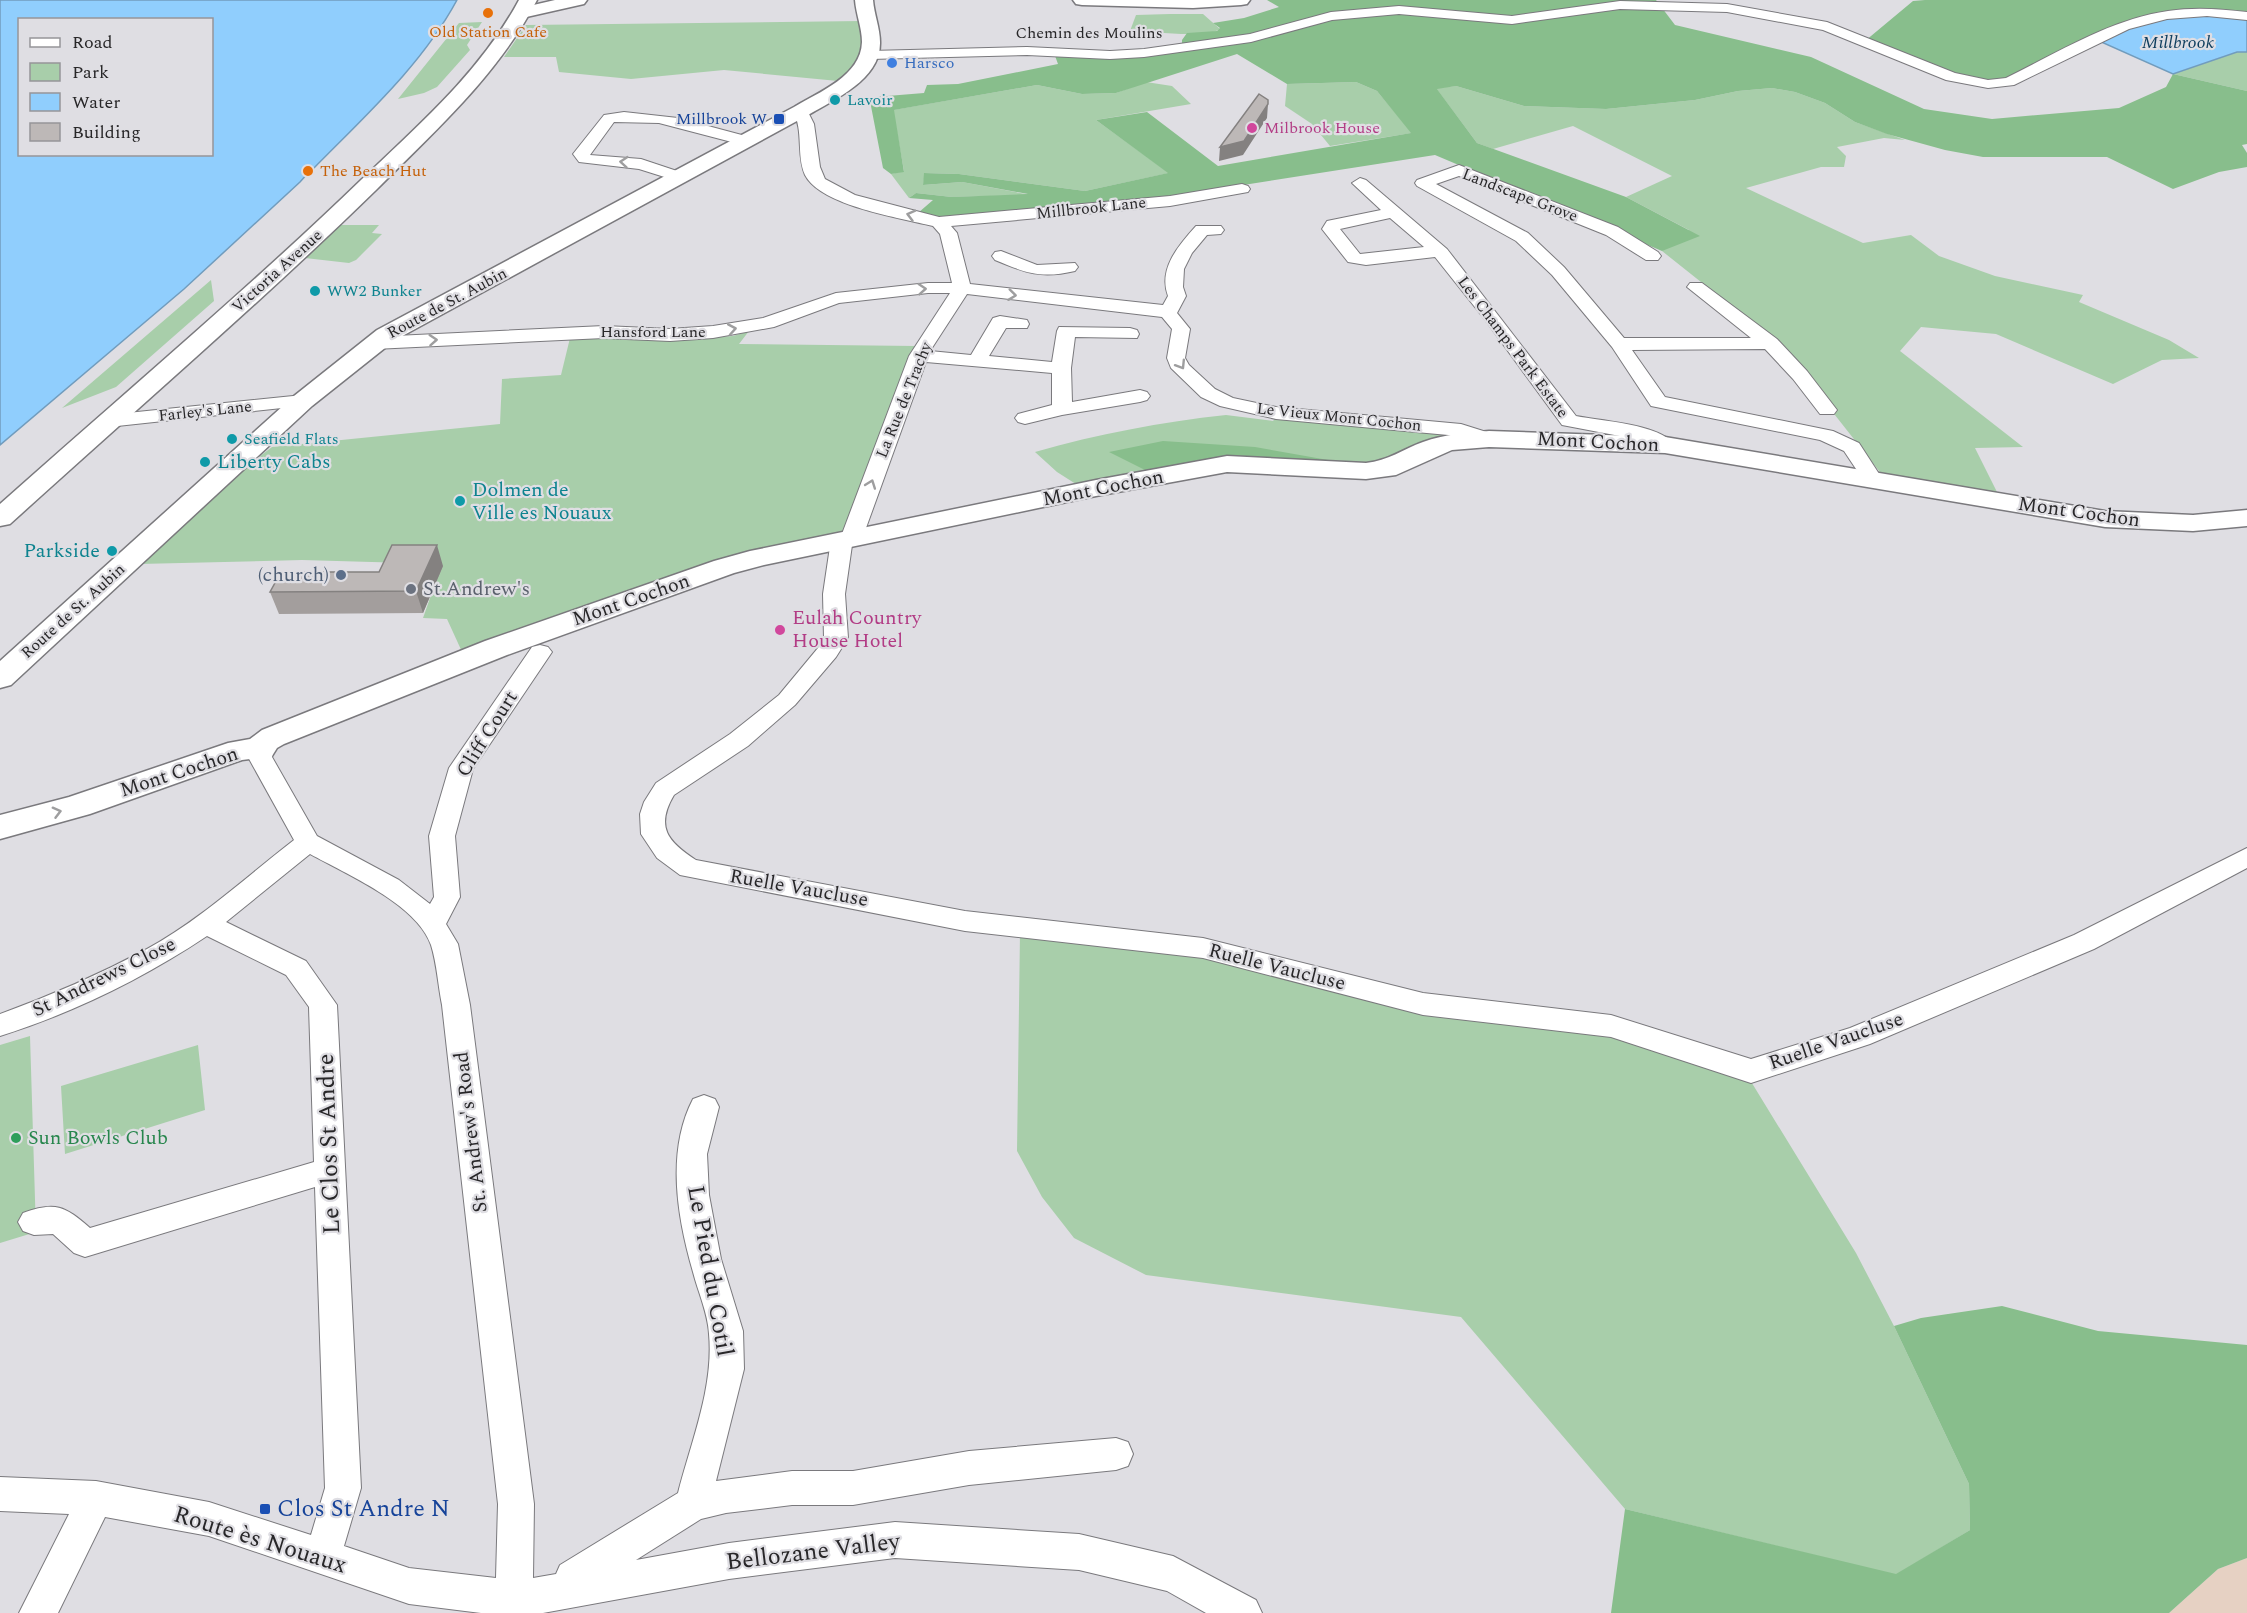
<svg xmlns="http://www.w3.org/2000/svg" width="2247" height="1613" viewBox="0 0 2247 1613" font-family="Spectral,serif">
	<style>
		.industrial { fill: #e6d1c3 }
		.green { fill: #a8ceaa }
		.forest { fill: #88be8c }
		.water { fill: #90cefd; stroke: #719cbd; stroke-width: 1.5; fill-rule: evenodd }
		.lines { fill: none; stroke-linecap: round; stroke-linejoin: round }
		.minor-casing { stroke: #7a797d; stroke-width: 2 }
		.major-casing { stroke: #7a797d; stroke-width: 3 }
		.highway-casing { stroke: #7a797d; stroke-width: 3 }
		.minor { fill: #fff; fill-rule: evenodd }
		.major { fill: #fff; fill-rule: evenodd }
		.highway { fill: #fff; fill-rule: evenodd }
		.wall { fill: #a39e9d }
		.shaded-wall { fill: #848180 }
		.building { fill: #bdb8b7; stroke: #848180; stroke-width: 1.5 }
		.oneway { stroke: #9e9e9f }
		.food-dot { fill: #e8710a; stroke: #dfdee3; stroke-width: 2 }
		.shop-dot { fill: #3f7fe0; stroke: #dfdee3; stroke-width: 2 }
		.culture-dot { fill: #0f9aa8; stroke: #dfdee3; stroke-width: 2 }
		.transit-dot { fill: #1a4fb4; stroke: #dfdee3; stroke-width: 2 }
		.hotel-dot { fill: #d1479c; stroke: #dfdee3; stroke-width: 2 }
		.service-dot { fill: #5c6f8a; stroke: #dfdee3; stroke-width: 2 }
		.worship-dot { fill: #6b7280; stroke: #dfdee3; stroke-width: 2 }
		.leisure-dot { fill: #2e9e5b; stroke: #dfdee3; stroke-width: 2 }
		.labels { text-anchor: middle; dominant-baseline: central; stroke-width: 4.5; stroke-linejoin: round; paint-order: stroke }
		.far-food-label { font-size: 16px; fill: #c56008; stroke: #dfdee3 }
		.far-street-label { font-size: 16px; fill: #282729; stroke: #dfdee3 }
		.far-shop-label { font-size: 16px; fill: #366cbe; stroke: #dfdee3; text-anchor: start }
		.far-culture-label { font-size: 16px; fill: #0d838f; stroke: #dfdee3; text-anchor: start }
		.far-transit-label { font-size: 16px; fill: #164399; stroke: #dfdee3; text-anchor: end }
		.far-hotel-label { font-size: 16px; fill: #b23c85; stroke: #dfdee3; text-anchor: start }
		.far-water-label { font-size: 18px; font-style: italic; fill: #0f3e5e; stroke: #dfdee3 }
		.street-label { font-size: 20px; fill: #282729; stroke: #dfdee3 }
		.culture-label { font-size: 20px; fill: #0d838f; stroke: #dfdee3; text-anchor: start }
		.service-label { font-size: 20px; fill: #4e5e75; stroke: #dfdee3; text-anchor: end }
		.worship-label { font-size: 20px; fill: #5b616d; stroke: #dfdee3; text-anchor: start }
		.hotel-label { font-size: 20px; fill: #b23c85; stroke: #dfdee3; text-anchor: start }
		.leisure-label { font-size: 20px; fill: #27864d; stroke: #dfdee3; text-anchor: start }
		.near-street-label { font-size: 24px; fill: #282729; stroke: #dfdee3 }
		.near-transit-label { font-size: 24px; fill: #164399; stroke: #dfdee3; text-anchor: start }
	</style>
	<rect width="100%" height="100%" fill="#dfdee3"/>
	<!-- industrial -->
	<path class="industrial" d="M 2247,1558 L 2247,1613 L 2169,1613 L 2218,1569 Z"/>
	<!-- green -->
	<path class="green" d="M 1170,14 L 1203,14 L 1220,29 C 1206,39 1149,31 1130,31 L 1136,15 Z
		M 862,21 C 866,56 866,59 838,81 L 724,70 L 631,79 L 559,72 L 556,57 L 504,57 L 526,25 Z
		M 482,22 L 467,45 L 470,50 L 437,87 L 424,93 L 398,99 L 459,23 Z
		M 2237,52 L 2247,52 L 2247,91 L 2173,74 Z
		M 1146,82 L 1172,86 L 1191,104 L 1096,120 L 1169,173 L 1085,191 L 959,174 L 925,173 L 923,185 L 962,182 L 1031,195 L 952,197 L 916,193 L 909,198 L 891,174 L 904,171 L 893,110 L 1037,85 L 1082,94 L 1116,93 Z
		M 1356,82 L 1377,91 L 1412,133 L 1330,146 L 1312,124 L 1285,106 L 1287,84 Z
		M 1456,86 L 1524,106 L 1606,109 L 1695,100 L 1738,91 L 1772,88 L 1795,92 L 1825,103 L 1855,122 L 1905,140 L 1884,138 L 1837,147 L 1846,156 L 1844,167 L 1821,167 L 1746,188 L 1863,243 L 1911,235 L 1939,256 L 1995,276 L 2083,295 L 2079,302 L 2169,340 L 2199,358 L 2162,360 L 2113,384 L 1996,334 L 1921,327 L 1900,351 L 2023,447 L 1975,448 L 1998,494 L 1883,476 L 1779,344 L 1662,251 L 1689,230 L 1626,197 L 1672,176 L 1573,126 L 1493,149 L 1477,143 L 1436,88 Z
		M 339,225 L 379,225 L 372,233 L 382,234 L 356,260 L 349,263 L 305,258 Z
		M 211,280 L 214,301 L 116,387 L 62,408 Z
		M 749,331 L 739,344 L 916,346 L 845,534 L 463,654 L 447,619 L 423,618 L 442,564 L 302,560 L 139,564 L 233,477 L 272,447 L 500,424 L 502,379 L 561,375 L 570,338 L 715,337 L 733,336 Z
		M 1226,415 L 1273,421 L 1277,416 L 1446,432 L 1454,436 L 1376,464 L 1223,457 L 1079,486 L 1057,472 L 1035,452 C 1098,434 1161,422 1226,415 Z
		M 1020,933 L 1202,953 L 1609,1034 L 1747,1075 L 1856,1253 L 1894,1326 L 1969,1484 L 1970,1530 L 1896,1575 L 1625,1509 L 1461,1317 L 1146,1275 L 1074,1238 L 1042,1197 L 1017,1151 Z
		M 30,1036 L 36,1232 L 0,1243 L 0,1045 Z
		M 198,1045 L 205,1110 L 65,1154 L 61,1086 Z"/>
	<!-- forest -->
	<path class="forest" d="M 1267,0 L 1656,0 L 1675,25 L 1811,57 L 1924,109 L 1992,119 L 2119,108 L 2166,87 L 2173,74 L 2247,91 L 2247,144 L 2242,145 L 2247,153 L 2247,167 L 2219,172 L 2173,189 L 2107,157 L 1983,157 L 1945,150 L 1887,134 L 1855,122 L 1825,103 L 1795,92 L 1772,88 L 1738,91 L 1695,100 L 1606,109 L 1524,106 L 1456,86 L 1437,89 L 1477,143 L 1626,197 L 1700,236 L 1662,251 L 1435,155 L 1116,205 L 943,220 L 918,213 L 933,200 L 909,198 L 916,193 L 952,197 L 1028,194 L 962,182 L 923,185 L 924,173 L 959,174 L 1085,191 L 1168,173 L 1096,120 L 1147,112 L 1218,166 L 1411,133 L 1377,91 L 1356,82 L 1287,84 L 1237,54 L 1116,93 L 1082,94 L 1037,85 L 894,110 L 904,172 L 891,174 L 883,168 L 870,101 L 875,97 L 924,93 L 927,85 L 958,84 L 1058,64 L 1054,53 L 1163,55 L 1182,47 L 1182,40 L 1187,33 L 1217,31 L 1220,28 L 1213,23 L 1244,18 L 1279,7 Z
		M 1925,0 L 2247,0 L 2247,17 L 2124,26 L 2009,82 L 1988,84 L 1951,77 L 1865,41 L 1913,1 Z
		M 1163,441 L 1255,447 L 1345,463 L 1149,472 L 1109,452 Z
		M 2002,1306 L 2098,1331 L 2247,1345 L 2247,1558 L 2218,1569 L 2169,1613 L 1611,1613 L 1625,1509 L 1896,1574 L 1970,1530 L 1969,1484 L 1894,1326 L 1921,1318 Z"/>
	<!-- water -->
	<path class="water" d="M 0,0 L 457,0 C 422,65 364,117 313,169 L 309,169 L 305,172 L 308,173 L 300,182 L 184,289 L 0,445 ZM 20,20 L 212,20 L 212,154 L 20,154 Z
		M 2167,15 L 2247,17 L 2247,52 L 2237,52 L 2173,74 L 2099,41 L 2129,25 Z"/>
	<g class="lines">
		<defs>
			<path id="minor" d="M 1620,1 L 1727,4 L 1827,22 L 1955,73 L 1988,80 L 2006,78 C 2057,53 2111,19 2168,11 C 2195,7 2220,9 2247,12 L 2247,20 L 2207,16 L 2167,19 L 2129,29 L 2014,85 L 1988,88 L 1946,80 L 1823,30 L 1727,12 L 1620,9 L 1512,24 L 1399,14 L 1332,20 L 1251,42 L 1144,57 L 1110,59 L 1027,55 L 870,59 L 863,55 L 870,51 L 1027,47 L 1110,51 L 1144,49 L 1250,34 L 1331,12 L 1399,6 L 1512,16 Z
				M 801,106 L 806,108 L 814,124 L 820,167 L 825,179 L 855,195 L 939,217 L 1170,196 L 1242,184 L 1248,186 L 1250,189 L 1248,192 L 1170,206 L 951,226 L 957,233 L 970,284 L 1163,305 L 1168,296 C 1158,269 1178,246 1196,226 L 1221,226 L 1224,230 L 1221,234 L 1207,235 L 1192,253 L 1184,269 L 1183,287 L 1186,296 L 1177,313 L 1190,329 L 1185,358 L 1189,365 L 1215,389 L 1233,398 L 1276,407 L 1461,424 L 1496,435 L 1499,439 L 1496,443 L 1489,445 L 1459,436 L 1276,419 L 1220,406 L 1201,397 L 1171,368 L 1167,358 L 1172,329 L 1162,317 L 967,294 L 930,351 L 971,355 L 993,318 L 1000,316 L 1027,320 L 1029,324 L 1027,328 L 1006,328 L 989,356 L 1052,362 L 1057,331 L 1059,327 L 1130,328 L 1137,330 L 1139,334 L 1137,338 L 1075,337 L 1071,368 L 1072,402 L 1140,390 L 1147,392 L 1150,396 L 1147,400 L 1140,402 L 1062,415 L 1025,424 L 1018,422 L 1015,418 L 1018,414 L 1052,405 L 1052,373 L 926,362 L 862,539 L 859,544 L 852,545 L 845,594 L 848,638 L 836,657 L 795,705 L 748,746 L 674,795 C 655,827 668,842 696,860 L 965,911 L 1203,938 L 1423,993 L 1611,1015 L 1751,1059 L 1850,1028 L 2074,935 L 2247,848 L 2247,868 L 2094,949 L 1870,1044 L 1751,1083 L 1611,1037 L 1423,1015 L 1203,958 L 965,931 L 680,875 L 657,858 L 641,834 L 640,814 L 644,802 L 656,783 L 730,734 L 779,695 L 818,648 L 824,638 L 823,594 L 831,540 L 834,535 L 842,534 L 909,356 L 950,293 L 928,293 L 839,303 L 774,327 L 713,338 L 670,341 L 604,338 L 374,349 L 367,347 L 365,343 L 367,339 L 374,337 L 604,326 L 670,329 L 713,326 L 763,318 L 836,293 L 928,283 L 952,283 L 940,234 L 933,226 C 901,218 821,206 805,175 C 796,155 804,131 793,111 Z
				M 624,112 L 678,118 L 753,138 L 755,141 L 747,146 L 659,123 L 614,122 L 590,155 L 641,159 L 686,174 L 688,177 L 686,180 L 674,180 L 639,169 L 579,162 L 573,154 L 604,115 Z
				M 1459,165 L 1618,227 L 1658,252 L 1661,256 L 1658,260 L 1646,260 L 1606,235 L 1459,176 L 1436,184 L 1528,233 L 1564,267 L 1624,338 L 1751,338 L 1687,287 L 1690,283 L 1702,283 L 1777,339 L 1807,371 L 1837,410 L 1834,414 L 1820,414 L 1793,379 L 1765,349 L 1632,350 L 1665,397 L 1833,431 L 1859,443 L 1883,480 L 1880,484 L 1873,486 L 1866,484 L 1844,451 L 1820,440 L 1651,406 L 1612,347 L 1552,275 L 1516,241 L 1417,186 L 1415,183 L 1417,180 Z
				M 1360,178 L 1366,180 L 1447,249 L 1576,416 C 1601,421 1660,424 1675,445 L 1672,449 L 1665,451 L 1646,441 L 1562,425 L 1486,321 L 1435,257 L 1366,265 L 1348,262 L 1322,229 L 1327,221 L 1381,210 L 1352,183 ZM 1390,218 L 1424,247 L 1360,254 L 1340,229 Z
				M 1001,251 L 1037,265 L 1075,263 L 1078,267 L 1075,271 C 1041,279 1026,273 995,260 L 992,256 L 995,252 Z
				M 303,395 L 310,397 L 313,401 L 310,405 L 108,427 L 101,425 L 98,421 L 101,417 L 108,415 Z
				M 540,645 L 548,647 L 552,652 L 473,769 L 455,836 L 460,897 L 446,924 L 458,944 L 470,1005 L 534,1504 L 533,1578 L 556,1574 L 560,1565 L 678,1493 C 691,1442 714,1387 709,1334 C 708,1313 698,1292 693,1272 C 677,1217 666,1151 693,1099 L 704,1095 L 715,1099 L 719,1107 L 707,1154 L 709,1195 L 721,1259 L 743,1331 L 744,1369 L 716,1481 L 792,1471 L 853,1471 L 969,1451 L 1116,1438 L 1128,1442 L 1133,1454 L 1128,1466 L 1116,1470 L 969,1485 L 853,1505 L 792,1505 L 726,1513 L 701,1519 L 636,1560 L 729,1543 L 895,1522 L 1079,1534 L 1173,1556 L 1256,1600 L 1262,1613 L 1206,1613 L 1167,1591 L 1079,1570 L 895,1558 L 729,1579 L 543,1613 L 481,1613 L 409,1604 L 209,1536 L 105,1517 L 58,1613 L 19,1613 L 69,1514 L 0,1511 L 0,1477 L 96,1481 L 209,1502 L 311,1535 L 325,1488 L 315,1187 L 85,1257 L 74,1253 L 53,1234 L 34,1235 L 23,1231 L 18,1222 L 23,1213 C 55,1201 65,1206 90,1228 L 314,1162 L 309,1007 L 286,975 L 207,936 C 144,978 73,1013 0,1036 L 0,1014 C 50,996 100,974 147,949 C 200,920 246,877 294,840 L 248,757 L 252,743 L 261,741 L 270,743 L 273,749 L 272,757 L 317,836 L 399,880 L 430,904 L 434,897 L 429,836 L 449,768 L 532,647 ZM 310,854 C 346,874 417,904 431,945 C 437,964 438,986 442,1005 L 498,1504 L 496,1578 L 409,1568 L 344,1546 L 361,1488 L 337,1005 L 306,961 L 226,922 Z"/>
			<path id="major" d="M 555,0 L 587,0 L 584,4 L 522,18 L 516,17 L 513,13 L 516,9 Z
				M 855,0 L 873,0 C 874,14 880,28 880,42 C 881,79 835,99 808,115 L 395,340 L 312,406 L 11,685 L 0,688 L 0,661 L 294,396 L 377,330 L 794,107 C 819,92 861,76 862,42 C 862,28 856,14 855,0 Z
				M 1073,0 L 1250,0 L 1247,4 L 1241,5 L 1193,8 L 1082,5 L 1076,4 Z
				M 1489,431 L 1665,437 L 2105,511 L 2193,515 L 2247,510 L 2247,526 L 2193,531 L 2105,527 L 1665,453 L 1489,447 L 1452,450 L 1396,475 L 1366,479 L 1227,472 L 1096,496 L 764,565 L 734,573 L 507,655 L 284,744 L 277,748 L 272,756 L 242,760 L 90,814 L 0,839 L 0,815 L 69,797 L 228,743 L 250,739 L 262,730 L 485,641 L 714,561 L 750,551 L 1096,480 L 1227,456 L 1366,463 C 1388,461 1403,449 1423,442 C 1445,434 1466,433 1489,431 Z"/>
			<path id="highway" d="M 519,0 L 537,0 C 498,75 435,131 376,190 C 258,305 132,413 10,524 L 0,526 L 0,504 C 121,396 245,292 361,180 C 419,125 481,71 519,0 Z"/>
		</defs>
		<!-- minor casing -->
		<use href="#minor" class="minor-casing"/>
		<!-- major casing -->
		<use href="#major" class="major-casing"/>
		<!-- highway casing -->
		<use href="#highway" class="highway-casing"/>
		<!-- minor -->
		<use href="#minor" class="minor"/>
		<!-- major -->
		<use href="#major" class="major"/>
		<!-- highway -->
		<use href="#highway" class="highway"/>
	</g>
	<!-- wall -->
	<path class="wall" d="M 443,566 L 423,613 L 279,614 L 270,592 Z"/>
	<!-- shaded-wall -->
	<path class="shaded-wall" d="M 1268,104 L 1267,118 L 1243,155 L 1219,161 L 1220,147 Z
		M 437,545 L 443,566 L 423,613 L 416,591 Z"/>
	<!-- building -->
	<path class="building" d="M 1259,94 L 1268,100 L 1268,104 L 1244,141 L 1220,147 Z
		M 392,545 L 437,545 L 416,591 L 270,592 L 281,572 L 379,572 Z"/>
	<!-- one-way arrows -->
	<defs><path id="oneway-chevron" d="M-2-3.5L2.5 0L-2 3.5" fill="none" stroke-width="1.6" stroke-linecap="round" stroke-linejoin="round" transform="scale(1.5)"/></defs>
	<g class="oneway">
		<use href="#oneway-chevron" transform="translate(624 162) rotate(-175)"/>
		<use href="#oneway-chevron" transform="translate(911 215) rotate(-165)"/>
		<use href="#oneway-chevron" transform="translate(922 289) rotate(-4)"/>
		<use href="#oneway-chevron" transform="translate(1012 295) rotate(7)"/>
		<use href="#oneway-chevron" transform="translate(732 329) rotate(-10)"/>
		<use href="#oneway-chevron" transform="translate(433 340) rotate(-4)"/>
		<use href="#oneway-chevron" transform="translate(1181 365) rotate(58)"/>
		<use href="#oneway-chevron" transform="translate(871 484) rotate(-70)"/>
		<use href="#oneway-chevron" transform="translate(57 812) rotate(-15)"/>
	</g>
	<!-- markers -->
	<g class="food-dot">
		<circle cx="488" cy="13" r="6"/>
		<circle cx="308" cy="171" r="6"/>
	</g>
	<circle class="shop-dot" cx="892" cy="63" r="6"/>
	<g class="culture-dot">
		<circle cx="835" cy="100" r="6"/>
		<circle cx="315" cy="291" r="6"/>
		<circle cx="232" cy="439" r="6"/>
		<circle cx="205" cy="462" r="6"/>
		<circle cx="460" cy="501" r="6"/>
		<circle cx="112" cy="551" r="6"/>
	</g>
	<g class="transit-dot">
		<rect x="773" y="113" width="12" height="12" rx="3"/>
		<rect x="259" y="1503" width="12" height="12" rx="3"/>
	</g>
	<g class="hotel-dot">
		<circle cx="1252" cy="128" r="6"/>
		<circle cx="780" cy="630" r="6"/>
	</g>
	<circle class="service-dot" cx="341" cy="575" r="6"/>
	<circle class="worship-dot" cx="411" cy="589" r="6"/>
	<circle class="leisure-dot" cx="16" cy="1138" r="6"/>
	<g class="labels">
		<!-- far-food labels -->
		<g class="far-food-label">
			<text x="488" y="32">Old Station Cafe</text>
			<text x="320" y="171" text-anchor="start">The Beach Hut</text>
		</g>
		<!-- far-street labels -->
		<g class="far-street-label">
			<text x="1089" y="33">Chemin des Moulins</text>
			<text transform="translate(1520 195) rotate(21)">Landscape Grove</text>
			<text transform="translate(1091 208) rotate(-6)">Millbrook Lane</text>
			<text transform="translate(277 271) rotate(-42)">Victoria Avenue</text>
			<text transform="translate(447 303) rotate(-28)">Route de St. Aubin</text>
			<text x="653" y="332">Hansford Lane</text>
			<text transform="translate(1513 347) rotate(53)">Les Champs Park Estate</text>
			<text transform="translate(904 400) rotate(-68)">La Rue de Trachy</text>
			<text transform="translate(205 411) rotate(-6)">Farley's Lane</text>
			<text transform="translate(1339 417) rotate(6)">Le Vieux Mont Cochon</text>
			<text transform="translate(73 611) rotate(-42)">Route de St. Aubin</text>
		</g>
		<!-- far-shop labels -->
		<g class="far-shop-label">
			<text x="904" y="63">Harsco</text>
		</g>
		<!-- far-culture labels -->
		<g class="far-culture-label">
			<text x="847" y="100">Lavoir</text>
			<text x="327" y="291">WW2 Bunker</text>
			<text x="244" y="439">Seafield Flats</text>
		</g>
		<!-- far-transit labels -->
		<g class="far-transit-label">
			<text x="767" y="119">Millbrook W</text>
		</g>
		<!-- far-hotel labels -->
		<g class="far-hotel-label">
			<text x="1264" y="128">Milbrook House</text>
		</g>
		<!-- far-water labels -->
		<g class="far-water-label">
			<text x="2178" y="42">Millbrook</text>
		</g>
		<!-- street labels -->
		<g class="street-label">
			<text transform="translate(1598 442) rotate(3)">Mont Cochon</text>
			<text transform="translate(1103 488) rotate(-11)">Mont Cochon</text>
			<text transform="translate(2079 512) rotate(8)">Mont Cochon</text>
			<text transform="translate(631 600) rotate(-19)">Mont Cochon</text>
			<text transform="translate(487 734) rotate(-58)">Cliff Court</text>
			<text transform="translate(179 772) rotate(-18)">Mont Cochon</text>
			<text transform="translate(799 888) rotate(10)">Ruelle Vaucluse</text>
			<text transform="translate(1277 967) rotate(14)">Ruelle Vaucluse</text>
			<text transform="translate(104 977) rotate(-26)">St Andrews Close</text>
			<text transform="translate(1836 1041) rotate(-19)">Ruelle Vaucluse</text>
			<text transform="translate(471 1132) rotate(-97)">St. Andrew's Road</text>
		</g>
		<!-- culture labels -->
		<g class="culture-label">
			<text x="217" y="462">Liberty Cabs</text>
			<text x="472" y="490">Dolmen de<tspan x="472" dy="23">Ville es Nouaux</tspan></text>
			<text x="100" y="551" text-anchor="end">Parkside</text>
		</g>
		<!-- service labels -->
		<g class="service-label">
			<text x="329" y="575">(church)</text>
		</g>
		<!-- worship labels -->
		<g class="worship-label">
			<text x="423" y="589">St.Andrew's</text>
		</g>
		<!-- hotel labels -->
		<g class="hotel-label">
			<text x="792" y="618">Eulah Country<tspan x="792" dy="23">House Hotel</tspan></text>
		</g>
		<!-- leisure labels -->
		<g class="leisure-label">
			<text x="28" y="1138">Sun Bowls Club</text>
		</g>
		<!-- near-street labels -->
		<g class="near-street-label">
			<text transform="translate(329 1144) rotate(-92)">Le Clos St Andre</text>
			<text transform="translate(710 1271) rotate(80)">Le Pied du Cotil</text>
			<text transform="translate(260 1540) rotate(17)">Route ès Nouaux</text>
			<text transform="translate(813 1552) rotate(-7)">Bellozane Valley</text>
		</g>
		<!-- near-transit labels -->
		<g class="near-transit-label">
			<text x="277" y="1509">Clos St Andre N</text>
		</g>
	</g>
	<!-- legend -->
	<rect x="18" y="18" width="195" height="138" fill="#dfdee3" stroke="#969599" stroke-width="1.5"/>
	<rect x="30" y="38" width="30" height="9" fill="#ffffff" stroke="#969599" stroke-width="1.5"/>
	<text x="72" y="48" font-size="18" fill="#282729">Road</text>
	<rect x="30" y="63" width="30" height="18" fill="#a8ceaa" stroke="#969599" stroke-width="1.5"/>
	<text x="72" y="78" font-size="18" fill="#282729">Park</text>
	<rect x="30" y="93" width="30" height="18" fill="#90cefd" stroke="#969599" stroke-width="1.5"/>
	<text x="72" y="108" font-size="18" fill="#282729">Water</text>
	<rect x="30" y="123" width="30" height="18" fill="#bdb8b7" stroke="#969599" stroke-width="1.5"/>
	<text x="72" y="138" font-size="18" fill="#282729">Building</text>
</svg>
